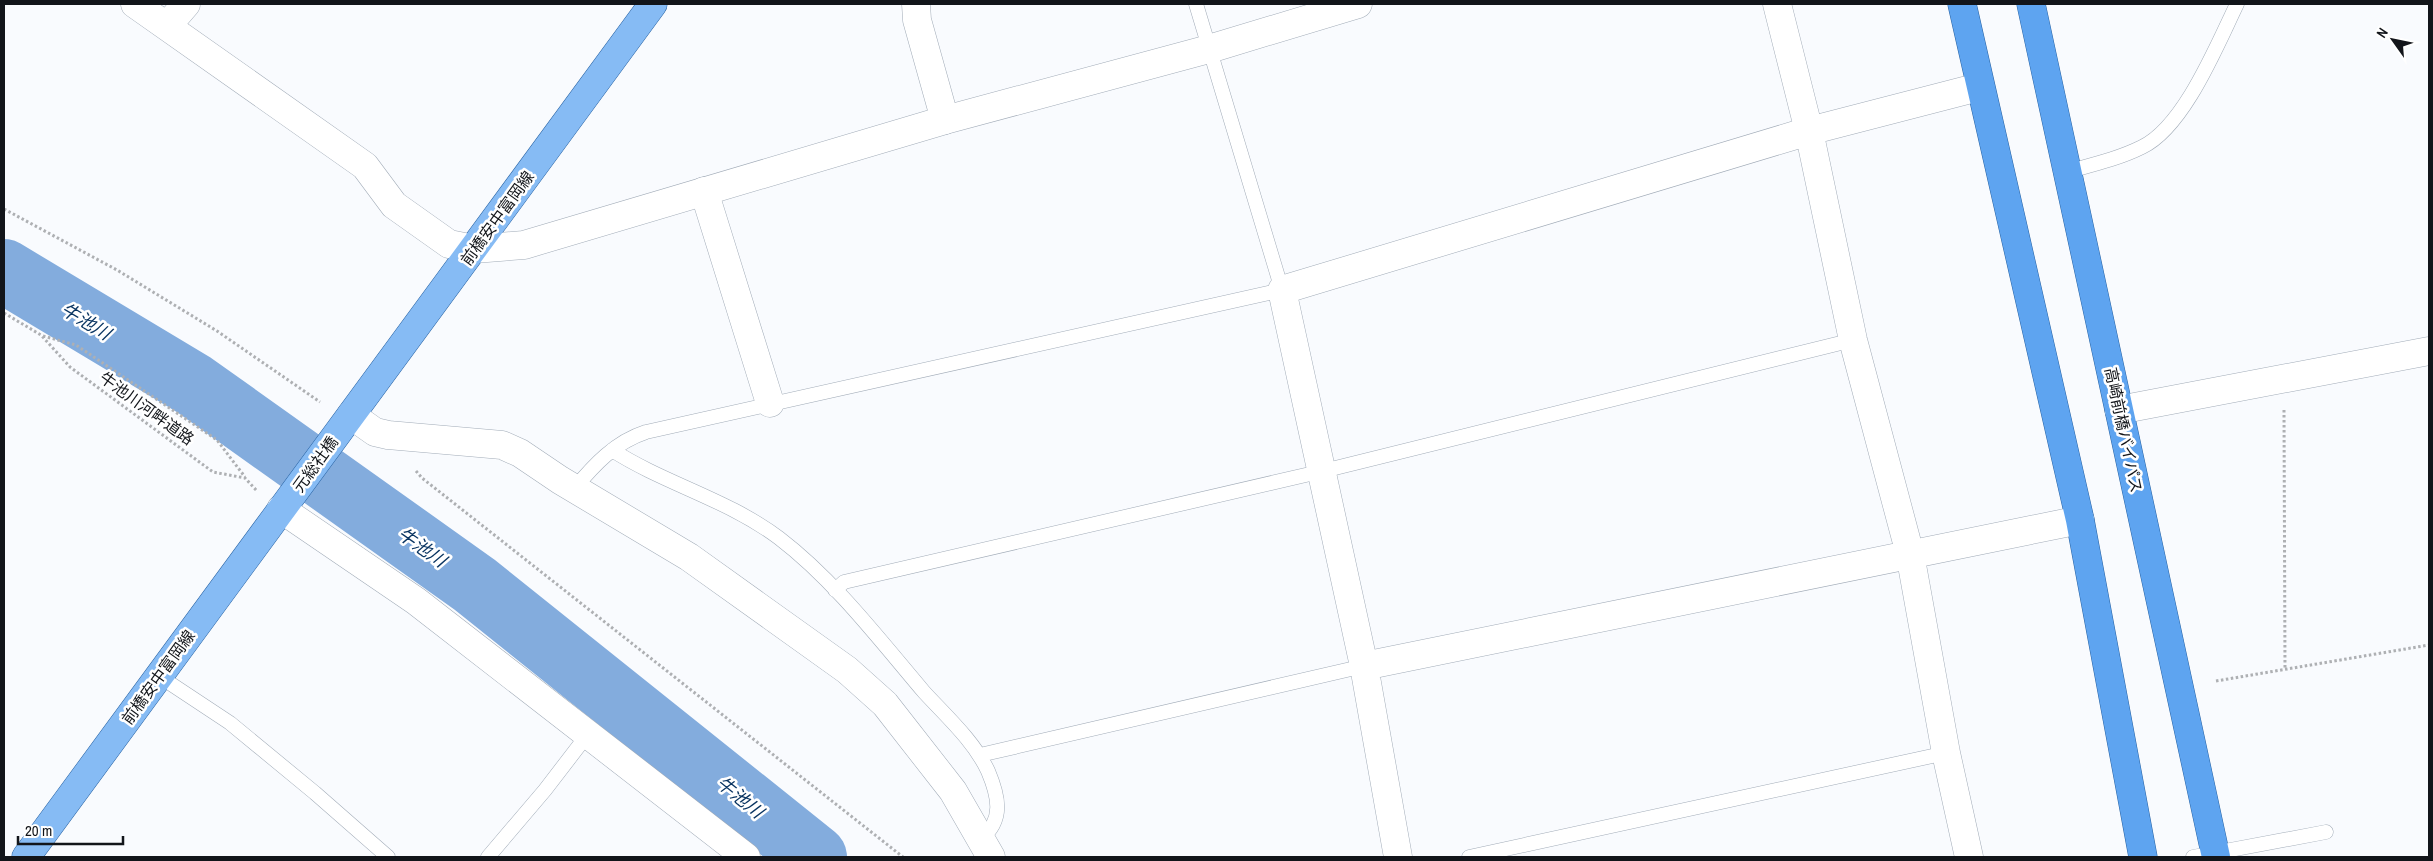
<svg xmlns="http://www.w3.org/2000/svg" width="2433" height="861" viewBox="0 0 2433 861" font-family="'Archivo Narrow','Noto Sans JP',sans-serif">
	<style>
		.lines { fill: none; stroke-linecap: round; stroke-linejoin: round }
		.river { stroke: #83acdd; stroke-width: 64 }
		.service-casing { stroke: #a2acb8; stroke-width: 15 }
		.minor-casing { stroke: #a2acb8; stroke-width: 29 }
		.tertiary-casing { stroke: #a2acb8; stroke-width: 29 }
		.primary-casing { stroke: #2963a3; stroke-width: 29 }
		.trunk-casing { stroke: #2963a3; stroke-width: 29 }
		.path { stroke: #aeb0b3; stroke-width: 3; stroke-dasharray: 2.5 2.5; stroke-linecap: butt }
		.service { stroke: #fff; stroke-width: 14 }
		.minor { stroke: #fff; stroke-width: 28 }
		.tertiary { stroke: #fff; stroke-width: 28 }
		.primary { stroke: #86bbf4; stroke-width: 28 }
		.trunk { stroke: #5ea4f0; stroke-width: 28 }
		.labels { text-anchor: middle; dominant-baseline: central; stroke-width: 5; stroke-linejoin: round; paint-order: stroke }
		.street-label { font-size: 16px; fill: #12151a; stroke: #fff }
		.water-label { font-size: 18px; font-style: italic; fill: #0a3562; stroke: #fff }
	</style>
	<rect width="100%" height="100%" fill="#f9fbfe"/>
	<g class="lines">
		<!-- river -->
		<path class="river" d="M 4,271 L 194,385 L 475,585 L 815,857"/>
		<defs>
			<path id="service" d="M 2066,172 C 2091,165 2118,159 2142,147 C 2184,127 2217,45 2237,4
				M 612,450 C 665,484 727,499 779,538 C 834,580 879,639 924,692 C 946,716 974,741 988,771 C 999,797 1004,820 981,839
				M 574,489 C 594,465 615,442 646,432 L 1282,290 L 1196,4
				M 835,590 L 844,582 L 1323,471 L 1853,340
				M 159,676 L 230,723 L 315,793 L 388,857
				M 980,755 L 1364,666
				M 488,857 L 545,790 L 588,734
				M 1469,857 L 1946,753
				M 2193,857 L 2326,832"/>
			<path id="minor" d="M 135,4 L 365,166 L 394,205 L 449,244 L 474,249
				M 916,4 L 917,20 L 945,120
				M 1777,4 L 1809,131 L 1853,340 L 1910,554 L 1946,753 L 1969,857
				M 167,26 L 186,4
				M 704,191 L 770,403
				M 2119,410 L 2429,351
				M 351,415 L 375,432 L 388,435 L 502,445 L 520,453 L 560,480 L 689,557 L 847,670 L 885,704 L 953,791 L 991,857
				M 281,509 L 416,601 L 746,857
				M 1364,666 L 2080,520
				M 1398,857 L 1364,666 L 1282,290 L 1809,131 L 1979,87"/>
			<path id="tertiary" d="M 474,249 L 524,245 L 945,120 L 1209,49 L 1358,4"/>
			<path id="primary" d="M 26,857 L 653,4"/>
			<path id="trunk" d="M 1962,4 L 2080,520 L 2143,857
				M 2031,4 L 2216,857"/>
		</defs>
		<!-- service casing -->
		<use href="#service" class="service-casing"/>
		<!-- minor casing -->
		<use href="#minor" class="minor-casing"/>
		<!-- tertiary casing -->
		<use href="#tertiary" class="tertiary-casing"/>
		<!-- primary casing -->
		<use href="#primary" class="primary-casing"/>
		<!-- trunk casing -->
		<use href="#trunk" class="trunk-casing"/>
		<!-- path -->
		<path class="path" d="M 4,209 L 117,270 L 217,331 L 320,402
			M 4,313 L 41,335 L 70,367 L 213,472 L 245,478 L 257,491
			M 43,336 L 76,345 L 217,440 L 245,477
			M 2284,410 L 2285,669
			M 416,471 L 422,478 L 903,857
			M 2216,681 L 2429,645"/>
		<!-- service -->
		<use href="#service" class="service"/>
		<!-- minor -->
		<use href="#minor" class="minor"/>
		<!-- tertiary -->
		<use href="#tertiary" class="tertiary"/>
		<!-- primary -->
		<use href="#primary" class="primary"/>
		<!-- trunk -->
		<use href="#trunk" class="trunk"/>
	</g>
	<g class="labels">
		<!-- street labels -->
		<g class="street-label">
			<text transform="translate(497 218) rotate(-54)">前橋安中富岡線</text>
			<text transform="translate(147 408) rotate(36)">牛池川河畔道路</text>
			<text transform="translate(2124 430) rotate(78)">高崎前橋バイパス</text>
			<text transform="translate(315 464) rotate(-54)">元総社橋</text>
			<text transform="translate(158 677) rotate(-54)">前橋安中富岡線</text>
		</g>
		<!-- water labels -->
		<g class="water-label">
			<text transform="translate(86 321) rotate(31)">牛池川</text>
			<text transform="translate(422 547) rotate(35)">牛池川</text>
			<text transform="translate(740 797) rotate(39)">牛池川</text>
		</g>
	</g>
	<!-- border -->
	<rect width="2433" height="861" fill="none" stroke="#12151a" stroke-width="10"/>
	<!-- north arrow -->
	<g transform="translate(2393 40) rotate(303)" stroke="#ffffff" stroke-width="4" paint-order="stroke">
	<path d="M0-4L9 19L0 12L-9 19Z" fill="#12151a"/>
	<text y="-8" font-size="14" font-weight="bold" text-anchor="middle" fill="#12151a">N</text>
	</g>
	<!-- scale -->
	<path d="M18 836v8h105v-8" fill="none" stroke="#12151a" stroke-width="2.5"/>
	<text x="25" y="836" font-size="15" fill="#12151a" stroke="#ffffff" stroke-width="4" paint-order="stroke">20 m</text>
</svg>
